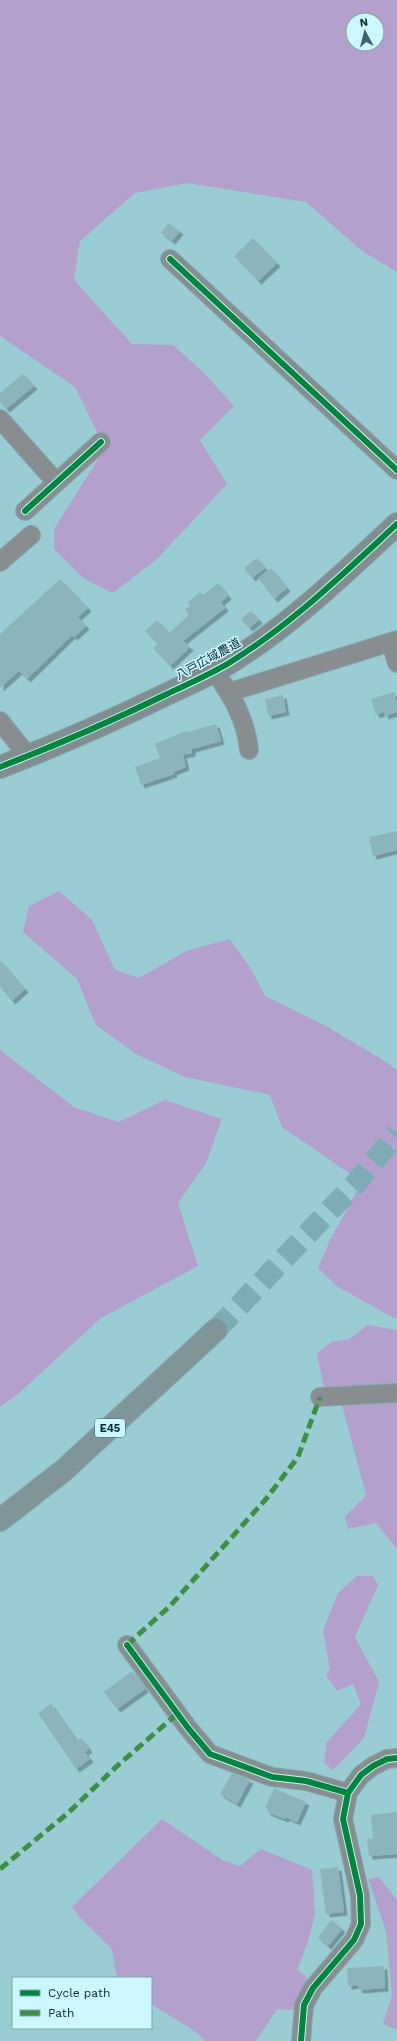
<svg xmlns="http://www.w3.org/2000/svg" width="397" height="2041" viewBox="0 0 397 2041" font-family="'Work Sans','Noto Sans JP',sans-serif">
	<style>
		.green { fill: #b4a0cc; fill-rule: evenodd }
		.building { fill: #8cb5bb; filter: url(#shadow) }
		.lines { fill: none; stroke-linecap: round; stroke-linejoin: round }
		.highway-tunnel { stroke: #7cacb4; stroke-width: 22; stroke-dasharray: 22 11; stroke-linecap: butt }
		.street-casing { stroke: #81a9af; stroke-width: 20 }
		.secondary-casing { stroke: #81a9af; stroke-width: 24 }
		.highway-casing { stroke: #81a9af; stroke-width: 24 }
		.street { stroke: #888e8f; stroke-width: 18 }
		.secondary { stroke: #828d8f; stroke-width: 22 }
		.highway { stroke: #809598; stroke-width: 22 }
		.quiet { stroke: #3e8f41; stroke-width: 5; stroke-dasharray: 10 5; stroke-linecap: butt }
		.cycleway-casing { stroke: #ccf7ff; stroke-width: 8 }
		.cycleway { stroke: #00873e; stroke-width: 6 }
		.labels { text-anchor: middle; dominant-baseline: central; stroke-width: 3; stroke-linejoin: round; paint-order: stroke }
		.shield { fill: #ccf7ff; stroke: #3f6a70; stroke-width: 1 }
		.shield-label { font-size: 11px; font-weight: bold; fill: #032d33 }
		.street-label { font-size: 12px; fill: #032d33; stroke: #ccf7ff }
	</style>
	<defs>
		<filter id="shadow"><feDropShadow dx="3.5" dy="3.5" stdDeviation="0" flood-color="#0004"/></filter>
	</defs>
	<rect width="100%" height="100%" fill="#9accd4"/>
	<!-- green -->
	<path class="green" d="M 0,0 L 397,0 L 397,272 L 362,251 L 306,202 L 187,183 L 135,193 L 80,241 L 74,280 L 132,344 L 173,345 L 204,373 L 234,406 L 200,440 L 227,484 L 157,559 L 113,593 L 83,578 L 54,549 L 54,529 L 105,448 L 75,387 L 0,336 ZM 353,20 L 377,20 L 377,44 L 353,44 Z
		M 59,891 L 92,920 L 115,970 L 139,978 L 186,951 L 230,939 L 251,969 L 265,996 L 326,1026 L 388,1063 L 397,1071 L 397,1318 L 392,1317 L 338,1287 L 318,1268 L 330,1240 L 362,1182 L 282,1127 L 270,1095 L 185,1077 L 136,1054 L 96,1025 L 77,979 L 23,932 L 29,906 Z
		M 0,1050 L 74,1107 L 118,1122 L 165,1100 L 222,1119 L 206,1163 L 178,1203 L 198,1266 L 101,1318 L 18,1394 L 0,1407 Z
		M 368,1325 L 397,1330 L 397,1549 L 376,1523 L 348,1529 L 345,1517 L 366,1495 L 342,1405 L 324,1389 L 317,1353 L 331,1342 L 349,1339 Z
		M 357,1576 L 373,1576 L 378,1585 L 355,1637 L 379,1682 L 364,1738 L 333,1770 L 324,1763 L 327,1742 L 361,1704 L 353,1684 L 337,1691 L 326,1675 L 330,1669 L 323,1631 L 338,1593 Z
		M 162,1819 L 222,1860 L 240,1866 L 261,1849 L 312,1870 L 315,1913 L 309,1939 L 297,1970 L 307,1977 L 293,2010 L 277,2009 L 256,2041 L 205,2041 C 191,2025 168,2017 151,2003 L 151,1978 L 120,1978 L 116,1974 L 112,1949 L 82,1920 L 72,1907 Z
		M 379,1877 L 397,1900 L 397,2030 L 383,2024 L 392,1995 L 386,1931 L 368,1879 Z"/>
	<!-- building -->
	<path class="building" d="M 168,223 L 180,231 L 172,241 L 161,233 Z
		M 253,238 L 277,263 L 258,281 L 234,256 Z
		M 23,374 L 34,386 L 6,409 L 0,402 L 0,393 Z
		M 257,558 L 265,568 L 252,578 L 244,568 Z
		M 271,568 L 287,588 L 274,599 L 258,578 Z
		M 60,579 L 88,608 L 78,617 L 86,626 L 74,637 L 72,635 L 27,679 L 19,671 L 0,688 L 0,634 Z
		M 218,583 L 228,596 L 221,602 L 225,608 L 183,641 L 190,647 L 170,666 L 153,648 L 158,644 L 145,631 L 157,620 L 169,633 L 189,615 L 185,610 L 190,605 L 188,602 L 200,592 L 203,595 Z
		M 251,611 L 259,620 L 249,628 L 241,619 Z
		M 394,692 L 397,703 L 397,712 L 385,716 L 384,712 L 376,715 L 371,699 Z
		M 283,695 L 286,712 L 268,716 L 265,699 Z
		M 216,724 L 221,741 L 192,749 L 192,753 L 183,755 L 186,767 L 173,772 L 174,774 L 141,785 L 135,767 L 160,758 L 155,744 L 188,730 L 188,732 Z
		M 397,831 L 397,850 L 373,856 L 369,837 Z
		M 0,960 L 25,989 L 12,1001 L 0,987 Z
		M 132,1671 L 145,1689 L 117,1709 L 104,1692 Z
		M 51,1704 L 77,1741 L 81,1738 L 89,1749 L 85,1752 L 90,1759 L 76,1769 L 38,1713 Z
		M 232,1773 L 250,1780 L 237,1804 L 220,1794 Z
		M 274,1788 L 306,1802 L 297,1822 L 286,1817 L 285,1819 L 267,1812 L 268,1809 L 265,1808 Z
		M 397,1812 L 397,1854 L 369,1856 L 367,1839 L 373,1838 L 371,1815 Z
		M 338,1867 L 344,1912 L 326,1914 L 320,1869 Z
		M 331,1920 L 342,1929 L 328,1946 L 318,1938 Z
		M 384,1966 L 385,1988 L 359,1990 L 358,1985 L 348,1986 L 347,1968 Z"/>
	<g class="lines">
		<!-- highway-tunnel -->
		<path class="highway-tunnel" d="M 216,1330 L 357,1182 L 397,1133"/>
		<defs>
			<path id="street" d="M 170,259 L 397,470
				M 0,419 L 56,482
				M 25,511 L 101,442
				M 0,562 L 31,535
				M 391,643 L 397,663
				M 214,671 C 232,695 246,720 249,750
				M 230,692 L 397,640
				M 0,721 L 28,756
				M 320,1397 L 397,1393
				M 127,1645 L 188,1728 L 210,1754 L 272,1777 L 306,1781 L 348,1793
				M 301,2041 L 304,2005 L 313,1988 L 354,1940 L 361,1924 L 360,1895 L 343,1819 L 348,1793 L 361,1775 L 373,1766 L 387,1759 L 397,1758"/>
			<path id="secondary" d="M 0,767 C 57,745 112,721 167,694 C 188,684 209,675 229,663 C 291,625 344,573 397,524"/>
			<path id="highway" d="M 0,1520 L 63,1471 L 216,1330"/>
		</defs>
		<!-- street casing -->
		<use href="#street" class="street-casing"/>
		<!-- secondary casing -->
		<use href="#secondary" class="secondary-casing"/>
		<!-- highway casing -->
		<use href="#highway" class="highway-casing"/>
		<!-- street -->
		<use href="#street" class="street"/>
		<!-- secondary -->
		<use href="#secondary" class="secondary"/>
		<!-- highway -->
		<use href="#highway" class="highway"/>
		<!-- quiet -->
		<path class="quiet" d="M 127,1645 L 170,1606 L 266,1499 L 298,1457 L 320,1397
			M 0,1869 L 68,1813 L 117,1766 L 177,1714"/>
		<defs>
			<path id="cycleway" d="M 170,259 L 397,470
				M 25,511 L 101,442
				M 0,767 C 57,745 112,721 167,694 C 188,684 209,675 229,663 C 291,625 344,573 397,524
				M 127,1645 L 188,1728 L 210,1754 L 272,1777 L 306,1781 L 348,1793
				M 301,2041 L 304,2005 L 313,1988 L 354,1940 L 361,1924 L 360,1895 L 343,1819 L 348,1793 L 361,1775 L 373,1766 L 387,1759 L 397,1758"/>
		</defs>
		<!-- cycleway casing -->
		<use href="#cycleway" class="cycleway-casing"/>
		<!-- cycleway -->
		<use href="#cycleway" class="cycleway"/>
	</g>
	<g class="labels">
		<!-- shield labels -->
		<rect class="shield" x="95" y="1419" width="30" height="18" rx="3"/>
		<g class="shield-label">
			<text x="110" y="1428">E45</text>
		</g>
		<!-- street labels -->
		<g class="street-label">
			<text transform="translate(208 659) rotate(-29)">八戸広域農道</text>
		</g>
	</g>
	<!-- legend -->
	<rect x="12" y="1977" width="140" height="52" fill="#ccf7ff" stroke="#7ca6ad"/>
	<rect x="20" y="1990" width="20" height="6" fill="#00873e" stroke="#7ca6ad"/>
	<text x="48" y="1997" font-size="12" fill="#032d33">Cycle path</text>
	<rect x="20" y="2010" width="20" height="6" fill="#3e8f41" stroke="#7ca6ad"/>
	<text x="48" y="2017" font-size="12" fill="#032d33">Path</text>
	<!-- north arrow -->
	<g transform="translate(365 32) rotate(353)"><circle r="19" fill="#ccf7ff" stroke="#7ca6ad"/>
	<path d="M0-3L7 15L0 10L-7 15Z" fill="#38656b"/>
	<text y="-6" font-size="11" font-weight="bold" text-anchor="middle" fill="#032d33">N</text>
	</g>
</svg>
